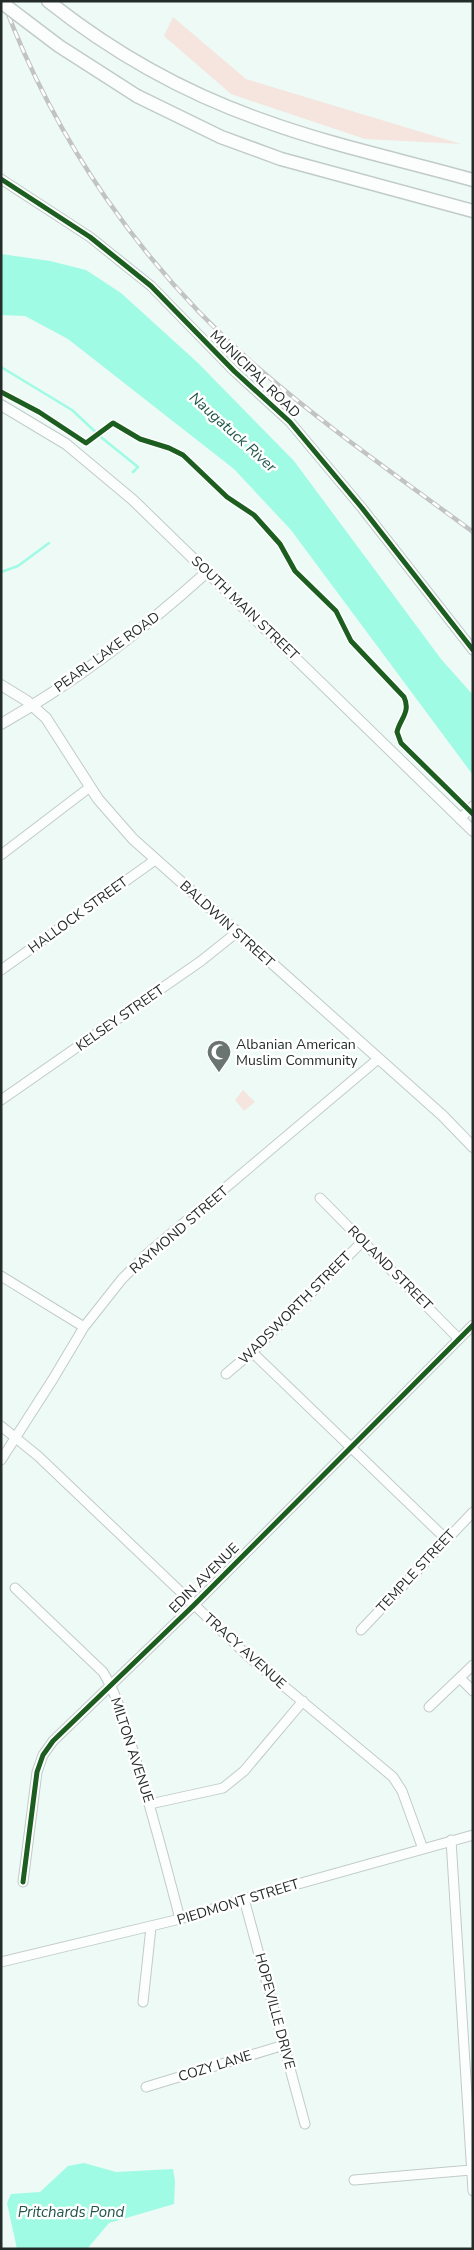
<svg xmlns="http://www.w3.org/2000/svg" width="474" height="2250" viewBox="0 0 474 2250" font-family="'Nunito Sans',sans-serif">
	<style>
		.green { fill: #f5e5de }
		.water { fill: #9ffbe4 }
		.lines { fill: none; stroke-linecap: round; stroke-linejoin: round }
		.stream { stroke: #9ffbe4; stroke-width: 2.5 }
		.minor-casing { stroke: #c1cbc8; stroke-width: 11 }
		.major-casing { stroke: #c1cbc8; stroke-width: 12 }
		.highway-casing { stroke: #c1cbc8; stroke-width: 15 }
		.minor { stroke: #fcfefe; stroke-width: 9 }
		.major { stroke: #fcfefe; stroke-width: 10 }
		.highway { stroke: #fcfefe; stroke-width: 12 }
		.rail-casing { stroke: #c2c4c4; stroke-width: 4.5 }
		.rail { stroke: #fff; stroke-width: 2.5; stroke-dasharray: 8; stroke-linecap: butt }
		.highway-bridge-casing { stroke: #c1cbc8; stroke-width: 15; stroke-linecap: butt }
		.highway-bridge { stroke: #fcfefe; stroke-width: 12 }
		.cycleway-casing { stroke: #fff; stroke-width: 8 }
		.cycleway { stroke: #1b5e20; stroke-width: 5 }
		.labels { text-anchor: middle; dominant-baseline: central; stroke-width: 5; stroke-linejoin: round; paint-order: stroke }
		.street-label { font-size: 14px; fill: #232c29; stroke: #fff }
		.poi-label { font-size: 14px; fill: #232c29; stroke: #fff; text-anchor: start }
		.water-label { font-size: 15px; font-style: italic; fill: #21574b; stroke: #fff }
	</style>
	<rect width="100%" height="100%" fill="#edfaf6"/>
	<!-- green -->
	<path class="green" d="M 173,17 L 246,79 L 461,144 L 365,139 L 231,94 L 164,36 Z
		M 243,1090 L 255,1102 L 244,1111 L 235,1100 Z"/>
	<!-- water -->
	<path class="water" d="M 1,254 L 50,261 L 86,270 L 121,293 L 198,363 L 294,461 L 441,659 L 473,695 L 473,775 L 291,530 L 234,469 L 68,339 L 25,316 L 1,315 Z
		M 84,2163 L 116,2172 L 173,2169 L 175,2181 L 174,2204 L 109,2223 L 87,2249 L 17,2249 L 7,2203 L 11,2194 L 40,2192 L 68,2166 Z"/>
	<g class="lines">
		<!-- stream -->
		<path class="stream" d="M 1,367 L 72,410 L 102,438 L 138,467 L 133,472
			M 1,572 L 18,566 L 49,543"/>
		<defs>
			<path id="minor" d="M 1,179 L 90,237 L 151,286 L 234,371 L 290,422 L 362,508 L 473,650
				M 460,819 L 473,806
				M 1,855 L 90,787
				M 1,970 L 155,860
				M 1,1100 L 201,961 L 236,933
				M 320,1198 L 459,1339
				M 1,1276 L 84,1327
				M 252,1352 L 446,1539
				M 226,1374 L 252,1352 L 363,1241
				M 1,1426 L 38,1456 L 249,1657 L 393,1777 L 402,1791 L 423,1849
				M 1,1460 L 53,1379 L 84,1327 L 122,1279 L 147,1254 L 378,1059
				M 15,1588 L 103,1672 C 119,1698 126,1728 135,1757 C 152,1811 166,1865 180,1919
				M 361,1630 L 473,1512
				M 460,1678 L 473,1691
				M 429,1707 L 473,1665
				M 150,1804 L 223,1788 L 244,1771 L 303,1701
				M 451,1840 L 473,2191
				M 23,1882 L 37,1772 L 43,1755 L 53,1741 L 194,1605 L 473,1325
				M 244,1899 L 305,2124
				M 1,1962 L 180,1919 L 244,1899 L 473,1835
				M 143,2002 L 151,1927
				M 146,2087 L 284,2045
				M 354,2180 L 471,2170"/>
			<path id="major" d="M 1,405 L 66,444 L 133,500 L 473,831
				M 1,685 L 27,701 L 46,718 L 98,799 L 133,839 L 443,1116 L 473,1147
				M 1,724 C 75,682 144,629 207,572"/>
			<path id="highway" d="M 48,1 C 112,52 185,93 262,120 C 330,145 402,160 473,180
				M 137,96 L 221,137 L 281,159 L 473,211"/>
		</defs>
		<!-- minor casing -->
		<use href="#minor" class="minor-casing"/>
		<!-- major casing -->
		<use href="#major" class="major-casing"/>
		<!-- highway casing -->
		<use href="#highway" class="highway-casing"/>
		<!-- minor -->
		<use href="#minor" class="minor"/>
		<!-- major -->
		<use href="#major" class="major"/>
		<!-- highway -->
		<use href="#highway" class="highway"/>
		<defs>
			<path id="rail" d="M 3,1 C 55,141 144,269 257,367 C 325,426 400,478 473,532"/>
		</defs>
		<!-- rail casing -->
		<use href="#rail" class="rail-casing"/>
		<!-- rail -->
		<use href="#rail" class="rail"/>
		<defs>
			<path id="highway-bridge" d="M 1,2 L 59,46 L 137,96"/>
		</defs>
		<!-- highway-bridge casing -->
		<use href="#highway-bridge" class="highway-bridge-casing"/>
		<!-- highway-bridge -->
		<use href="#highway-bridge" class="highway-bridge"/>
		<defs>
			<path id="cycleway" d="M 1,179 L 90,237 L 151,286 L 234,371 L 290,422 L 362,508 L 473,650
				M 1,392 L 39,412 L 86,443 L 113,423 L 140,439 L 169,448 L 183,455 L 227,497 L 254,515 L 280,544 L 295,571 L 336,611 L 351,641 L 404,697 C 411,712 400,719 397,732 L 401,743 L 473,814
				M 23,1882 L 37,1772 L 43,1755 L 53,1741 L 194,1605 L 473,1325"/>
		</defs>
		<!-- cycleway casing -->
		<use href="#cycleway" class="cycleway-casing"/>
		<!-- cycleway -->
		<use href="#cycleway" class="cycleway"/>
	</g>
	<!-- icons -->
	<defs>
		<symbol id="mosque-pin" viewBox="-11 -11 22 30"><path d="M0 17L-7.5 6A9.5 9.5 0 1 1 7.5 6Z" fill="#6a7471" stroke="#fff"/><path d="M3.5-4.9A6 6 0 1 0 3.5 4.9A5 5 0 1 1 3.5-4.9Z" fill="#fff"/></symbol>
	</defs>
	<g fill-rule="evenodd">
		<use href="#mosque-pin" x="205" y="1038" width="28" height="38"/>
	</g>
	<g class="labels">
		<!-- street labels -->
		<g class="street-label">
			<text transform="translate(255 374) rotate(44)">MUNICIPAL ROAD</text>
			<text transform="translate(245 608) rotate(44)">SOUTH MAIN STREET</text>
			<text transform="translate(107 652) rotate(-36)">PEARL LAKE ROAD</text>
			<text transform="translate(78 915) rotate(-36)">HALLOCK STREET</text>
			<text transform="translate(227 924) rotate(42)">BALDWIN STREET</text>
			<text transform="translate(120 1018) rotate(-35)">KELSEY STREET</text>
			<text transform="translate(179 1230) rotate(-41)">RAYMOND STREET</text>
			<text transform="translate(390 1268) rotate(45)">ROLAND STREET</text>
			<text transform="translate(295 1308) rotate(-45)">WADSWORTH STREET</text>
			<text transform="translate(416 1571) rotate(-47)">TEMPLE STREET</text>
			<text transform="translate(204 1578) rotate(-45)">EDIN AVENUE</text>
			<text transform="translate(245 1651) rotate(42)">TRACY AVENUE</text>
			<text transform="translate(132 1750) rotate(72)">MILTON AVENUE</text>
			<text transform="translate(238 1902) rotate(-17)">PIEDMONT STREET</text>
			<text transform="translate(275 2011) rotate(75)">HOPEVILLE DRIVE</text>
			<text transform="translate(215 2066) rotate(-17)">COZY LANE</text>
		</g>
		<!-- poi labels -->
		<g class="poi-label">
			<text x="236" y="1044">Albanian American<tspan x="236" dy="16">Muslim Community</tspan></text>
		</g>
		<!-- water labels -->
		<g class="water-label">
			<text transform="translate(233 432) rotate(42)">Naugatuck River</text>
			<text x="71" y="2212">Pritchards Pond</text>
		</g>
	</g>
	<!-- border -->
	<rect width="474" height="2250" fill="none" stroke="#232c29" stroke-width="5"/>
</svg>
